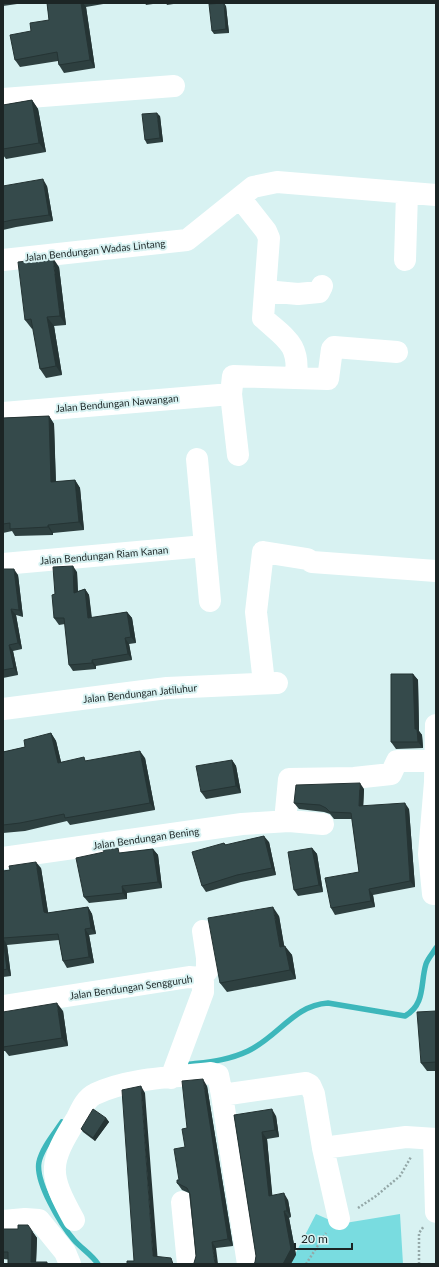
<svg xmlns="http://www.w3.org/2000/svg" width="439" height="1267" viewBox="0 0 439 1267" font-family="Lato,sans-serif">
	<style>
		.green { fill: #79dce0 }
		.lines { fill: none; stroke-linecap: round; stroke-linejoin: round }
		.stream { stroke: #3db7bb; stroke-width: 5.5 }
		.path { stroke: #94a8a8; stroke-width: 2.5; stroke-dasharray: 2 2; stroke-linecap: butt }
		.minor { stroke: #fff; stroke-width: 22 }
		.wall { fill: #2e4040 }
		.shaded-wall { fill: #253434 }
		.building { fill: #354a4b; stroke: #253434 }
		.labels { text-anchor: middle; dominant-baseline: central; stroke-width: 4; stroke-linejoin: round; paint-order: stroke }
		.street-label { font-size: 10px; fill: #1c2525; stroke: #d8f2f2 }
	</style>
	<rect width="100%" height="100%" fill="#d8f2f2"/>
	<!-- green -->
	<path class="green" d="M 316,1214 L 339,1224 L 400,1214 L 403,1264 L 290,1264 Z"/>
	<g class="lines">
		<!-- stream -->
		<path class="stream" d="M 184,1065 C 206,1062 227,1061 248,1051 C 278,1037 294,1005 328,1003 L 405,1016 C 426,1004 420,983 426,964 C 428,958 433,953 436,948
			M 62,1122 C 54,1134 42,1148 39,1162 C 35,1182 61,1225 74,1240 C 81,1248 92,1255 98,1264"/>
		<!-- path -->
		<path class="path" d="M 358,1208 L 376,1196 L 400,1176 L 411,1157
			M 306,1264 L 326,1233
			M 419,1264 L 419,1233 L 424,1226"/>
		<!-- minor -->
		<path class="minor" d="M 3,99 L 174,86
			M 240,198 L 266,231 L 269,238 L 263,318 C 286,339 300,344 296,378
			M 3,260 L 187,240 L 253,187 L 277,182 L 436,195
			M 405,260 L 407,193
			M 265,291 L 298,294 L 319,292 L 322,286
			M 3,413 L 231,394
			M 238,455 L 231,394 L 233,376 L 328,379 L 332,349 L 334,347 L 397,352
			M 197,459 L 210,601
			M 3,564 L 205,546
			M 264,683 L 256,612 L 263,552 L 307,559 L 312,562 L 436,571
			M 3,709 L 167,688 L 277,683
			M 285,821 L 289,779 L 354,778 L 391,774 L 397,761 L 435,761
			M 3,858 L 242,824 L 289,821 L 323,824
			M 433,894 L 429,854 L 435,782 L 436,725
			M 200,978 L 207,971 L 207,958 L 203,931
			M 3,1006 L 189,977 L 200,978 L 203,982 L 203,992 L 171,1078
			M 222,1095 L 248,1264
			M 434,1139 L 436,1212
			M 323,1148 L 339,1219
			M 182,1202 L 188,1264
			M 74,1220 C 48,1173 48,1164 77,1118 C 81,1110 86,1098 95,1094 C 128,1078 175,1077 211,1073 L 218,1075 L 222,1095 L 306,1083 L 310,1085 L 314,1094 L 323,1148 L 406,1137 L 436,1139
			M 3,1221 L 25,1219 L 39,1220 L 65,1252 L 70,1264"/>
	</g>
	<!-- wall -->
	<path class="wall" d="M 3,3 L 24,3 L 3,6 Z
		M 47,3 L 109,3 L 86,7 L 95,68 L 64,73 L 59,65 L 58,61 L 20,67 L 15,60 L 31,31 L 49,20 Z
		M 145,3 L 160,3 L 146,5 Z
		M 166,3 L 180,3 L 167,5 Z
		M 226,6 L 229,33 L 214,34 L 212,31 Z
		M 32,100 L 38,109 L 46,152 L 6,159 L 3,155 L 3,105 Z
		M 160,116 L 163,142 L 147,144 L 145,140 Z
		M 3,180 L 4,186 L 47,186 L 53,221 L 16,227 L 3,230 Z
		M 59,267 L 66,325 L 54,326 L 62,375 L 46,378 L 40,369 L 33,328 L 32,329 L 25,320 Z
		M 49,416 L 54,424 L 56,482 L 75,480 L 80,488 L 84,530 L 53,533 L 53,535 L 15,536 L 12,531 L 3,533 L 3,418 Z
		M 3,569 L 18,575 L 23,617 L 16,615 L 22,649 L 13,651 L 18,675 L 3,678 Z
		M 77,572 L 78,591 L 85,589 L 89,595 L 92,618 L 127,612 L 132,618 L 136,643 L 129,644 L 132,660 L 96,666 L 96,669 L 73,671 L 69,665 L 65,624 L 59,625 L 54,618 L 55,594 Z
		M 413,674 L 418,680 L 419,731 L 422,735 L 423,748 L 396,749 L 391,742 Z
		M 51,733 L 56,741 L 61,762 L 145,758 L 155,810 L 70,825 L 67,821 L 25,831 L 3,833 L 3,752 L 25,747 Z
		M 232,760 L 236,766 L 241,793 L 206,799 L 201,792 Z
		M 364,789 L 363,806 L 409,809 L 415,887 L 373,895 L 375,907 L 335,915 L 331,908 L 359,872 L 352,819 L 334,819 L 330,814 L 324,812 L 299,809 L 294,803 Z
		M 269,842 L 276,875 L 241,882 L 206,892 L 202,886 L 224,843 L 226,845 Z
		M 312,848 L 317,854 L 323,892 L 298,896 L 294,890 Z
		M 153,849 L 158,855 L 162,888 L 127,893 L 127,899 L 89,903 L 84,897 L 122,853 Z
		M 41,868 L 48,913 L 88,907 L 92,914 L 96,934 L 89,935 L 94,963 L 67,968 L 63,961 L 59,940 L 7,945 L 11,976 L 3,977 L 3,871 Z
		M 279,916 L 284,946 L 292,955 L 296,979 L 227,992 L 220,983 Z
		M 63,1011 L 68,1046 L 9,1056 L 5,1051 L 3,1051 L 3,1012 Z
		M 436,1011 L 436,1071 L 427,1071 L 421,1063 Z
		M 207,1086 L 233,1246 L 216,1248 L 194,1263 L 196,1256 L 189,1193 L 182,1190 L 177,1183 L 179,1180 L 185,1147 L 187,1128 Z
		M 234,1115 L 276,1116 L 279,1137 L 267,1139 L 272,1195 L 288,1200 L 291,1217 L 289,1218 L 296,1255 L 255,1262 L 256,1256 Z
		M 106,1118 L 109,1122 L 95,1141 L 83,1132 L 81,1129 Z
		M 3,1229 L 32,1231 L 37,1238 L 36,1262 L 48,1264 L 3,1259 Z"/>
	<!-- shaded-wall -->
	<path class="shaded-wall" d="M 81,3 L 83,3 L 86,7 L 95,68 L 90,60 Z
		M 224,3 L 226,6 L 229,33 L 226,29 Z
		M 32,100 L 38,109 L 46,152 L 39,143 Z
		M 157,113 L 160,116 L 163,142 L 160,138 Z
		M 43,179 L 47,186 L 53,221 L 49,215 Z
		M 53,258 L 59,267 L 66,325 L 60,316 Z
		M 47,317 L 54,326 L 62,375 L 56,366 Z
		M 49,416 L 54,424 L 56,490 L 51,482 Z
		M 75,480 L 80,488 L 84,530 L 79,522 Z
		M 48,525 L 53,533 L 53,535 L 48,527 Z
		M 73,566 L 77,572 L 78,599 L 74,593 Z
		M 14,569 L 18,575 L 23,617 L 19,610 Z
		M 85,589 L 89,595 L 92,624 L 88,618 Z
		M 11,609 L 16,615 L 22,649 L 18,643 Z
		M 127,612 L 132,618 L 136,643 L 131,637 Z
		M 125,638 L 129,644 L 132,660 L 128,654 Z
		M 9,645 L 13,651 L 18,675 L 14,668 Z
		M 92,660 L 96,666 L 96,669 L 92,663 Z
		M 413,674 L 418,680 L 419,731 L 422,735 L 423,748 L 418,742 L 415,729 Z
		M 51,733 L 56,741 L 63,770 L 58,763 Z
		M 140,751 L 145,758 L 155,810 L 150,803 Z
		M 232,760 L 236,766 L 241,793 L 236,786 Z
		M 360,783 L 364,789 L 363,812 L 359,806 Z
		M 405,803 L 409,809 L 415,887 L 410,881 Z
		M 264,836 L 269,842 L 276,875 L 272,868 Z
		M 312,848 L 317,854 L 323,892 L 319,885 Z
		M 153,849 L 158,855 L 162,888 L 158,882 Z
		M 36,862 L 41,868 L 49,918 L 44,912 Z
		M 122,886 L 127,893 L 127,899 L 123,893 Z
		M 369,889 L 373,895 L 375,907 L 371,901 Z
		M 88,907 L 92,914 L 96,934 L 91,928 Z
		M 273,907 L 279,916 L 286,956 L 280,947 Z
		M 85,929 L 89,935 L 94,963 L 89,957 Z
		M 3,938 L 7,945 L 11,976 L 7,969 Z
		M 285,946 L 292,955 L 296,979 L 290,970 Z
		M 57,1003 L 63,1011 L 68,1046 L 62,1038 Z
		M 203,1079 L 207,1086 L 233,1246 L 228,1239 Z
		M 141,1086 L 145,1093 L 158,1263 L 153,1256 Z
		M 272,1109 L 276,1116 L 279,1137 L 275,1130 Z
		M 106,1118 L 109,1122 L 95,1141 L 93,1138 Z
		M 262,1132 L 267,1139 L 273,1202 L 269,1196 Z
		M 284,1193 L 288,1200 L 291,1217 L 287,1211 Z
		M 284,1211 L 289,1218 L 296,1255 L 291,1264 L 283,1264 Z
		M 32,1231 L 37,1238 L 36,1264 L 31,1262 Z
		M 212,1242 L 216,1248 L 218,1264 L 215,1264 Z"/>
	<!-- building -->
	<path class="building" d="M 47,3 L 81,3 L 90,60 L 59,65 L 57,52 L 15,60 L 10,35 L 31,31 L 30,23 L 49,20 Z
		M 224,3 L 226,29 L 212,31 L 209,4 Z
		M 32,100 L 39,143 L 3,149 L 3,105 Z
		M 157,113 L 160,138 L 145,140 L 142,114 Z
		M 43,179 L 49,215 L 12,220 L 3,222 L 3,186 Z
		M 53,258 L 60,316 L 47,317 L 56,366 L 40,369 L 31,319 L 25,320 L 18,262 Z
		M 49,416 L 51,482 L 75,480 L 79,522 L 48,525 L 48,527 L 10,529 L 10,523 L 3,524 L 3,418 Z
		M 73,566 L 74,593 L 85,589 L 88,618 L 127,612 L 131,637 L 125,638 L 128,654 L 92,660 L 92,663 L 69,665 L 64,618 L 54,618 L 52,595 L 55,594 L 53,567 Z
		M 3,569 L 14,569 L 19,610 L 11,609 L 18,643 L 9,645 L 14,668 L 3,670 Z
		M 391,674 L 413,674 L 415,729 L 417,729 L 418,742 L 391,742 Z
		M 51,733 L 58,763 L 84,757 L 85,761 L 140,751 L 150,803 L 65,818 L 64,814 L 20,823 L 3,825 L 3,752 L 25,747 L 24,740 Z
		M 232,760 L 236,786 L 201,792 L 196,766 Z
		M 360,783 L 359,806 L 405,803 L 410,881 L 369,889 L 371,901 L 331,908 L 325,878 L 359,872 L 351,813 L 330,812 L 326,808 L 320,805 L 294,803 L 296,785 Z
		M 264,836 L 272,868 L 237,875 L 202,886 L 192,852 L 224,843 L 225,845 Z
		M 118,848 L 119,853 L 153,849 L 158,882 L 122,886 L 123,893 L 84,897 L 76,858 L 104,852 L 103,850 Z
		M 312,848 L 319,885 L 294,890 L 288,852 Z
		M 36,862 L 44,912 L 47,913 L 88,907 L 91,928 L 85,929 L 89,957 L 63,961 L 58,934 L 3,938 L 3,871 L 10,870 L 9,866 Z
		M 273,907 L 280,947 L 285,946 L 290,970 L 220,983 L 208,918 Z
		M 3,939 L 7,969 L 3,970 Z
		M 57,1003 L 62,1038 L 3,1047 L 3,1012 Z
		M 436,1011 L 436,1062 L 421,1063 L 417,1012 Z
		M 203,1079 L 228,1239 L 212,1242 L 215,1264 L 193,1264 L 194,1263 L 196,1256 L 190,1194 L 187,1188 L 177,1183 L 177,1180 L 179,1180 L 174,1149 L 185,1147 L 182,1129 L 187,1128 L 182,1081 Z
		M 141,1086 L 153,1256 L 171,1258 L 173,1264 L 127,1264 L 127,1261 L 134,1261 L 122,1090 Z
		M 93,1109 L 106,1118 L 93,1138 L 81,1129 Z
		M 272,1109 L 275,1130 L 262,1132 L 269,1196 L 284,1193 L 287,1211 L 284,1211 L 291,1249 L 283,1264 L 254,1264 L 255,1262 L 256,1256 L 234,1115 Z
		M 18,1225 L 28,1225 L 32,1231 L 31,1262 L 47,1262 L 47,1264 L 8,1264 L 8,1252 L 3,1252 L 3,1229 L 18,1229 Z"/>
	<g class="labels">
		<!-- street labels -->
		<g class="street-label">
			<text transform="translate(95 250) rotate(-6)">Jalan Bendungan Wadas Lintang</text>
			<text transform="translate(117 403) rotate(-5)">Jalan Bendungan Nawangan</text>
			<text transform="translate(104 555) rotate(-5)">Jalan Bendungan Riam Kanan</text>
			<text transform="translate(140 693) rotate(-6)">Jalan Bendungan Jatiluhur</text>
			<text transform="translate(146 838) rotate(-8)">Jalan Bendungan Bening</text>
			<text transform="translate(131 987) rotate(-8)">Jalan Bendungan Sengguruh</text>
		</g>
	</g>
	<!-- border -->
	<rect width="439" height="1267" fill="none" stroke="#1c2525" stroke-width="8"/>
	<!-- scale -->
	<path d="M295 1243v6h57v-6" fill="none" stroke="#1c2525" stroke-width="2"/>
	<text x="301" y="1243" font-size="12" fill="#1c2525" stroke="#d8f2f2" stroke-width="3" paint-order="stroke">20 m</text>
</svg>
